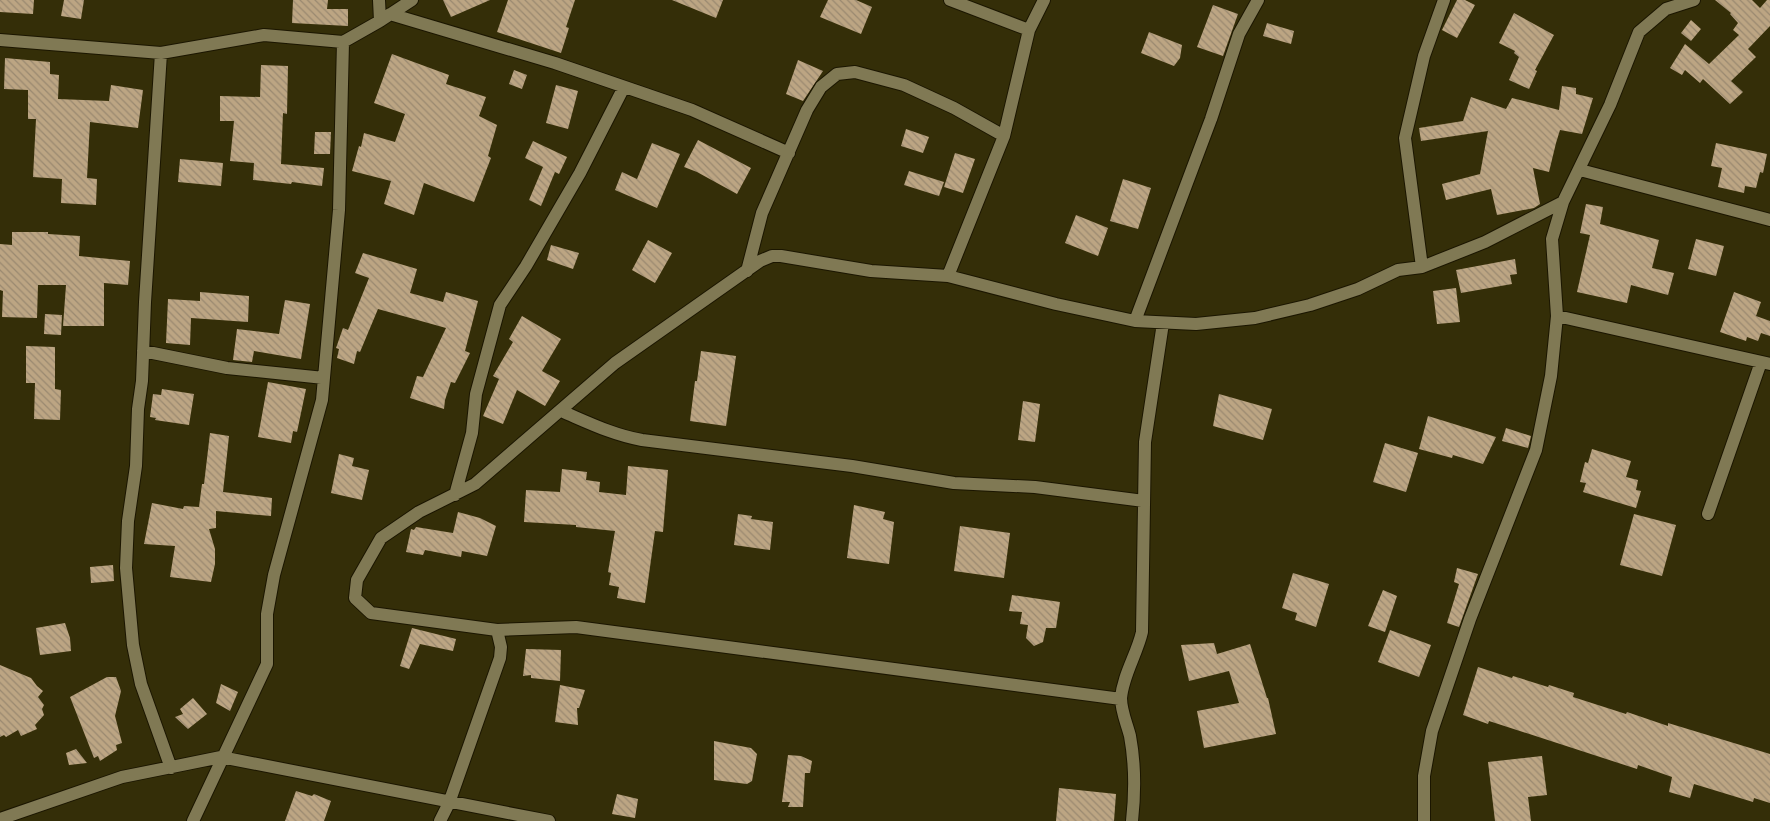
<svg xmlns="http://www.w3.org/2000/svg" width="1770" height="821" viewBox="0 0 1770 821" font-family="'Open Sans',sans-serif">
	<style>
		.building { fill: url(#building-back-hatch) }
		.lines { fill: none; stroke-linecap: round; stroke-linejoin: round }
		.minor-casing { stroke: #1b1600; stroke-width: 14 }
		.minor { stroke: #807954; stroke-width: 12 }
	</style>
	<defs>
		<pattern id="building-back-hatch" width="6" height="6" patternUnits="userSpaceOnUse" patternTransform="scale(1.25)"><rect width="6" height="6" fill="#bca583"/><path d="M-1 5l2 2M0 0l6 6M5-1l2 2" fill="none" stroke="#9a8970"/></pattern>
	</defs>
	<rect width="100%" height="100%" fill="#342e08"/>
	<!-- building -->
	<path class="building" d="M 0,0 L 34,0 L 33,14 L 0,12 Z
		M 64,0 L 84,0 L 81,19 L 61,16 Z
		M 293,0 L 328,0 L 327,9 L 348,9 L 348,26 L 292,23 Z
		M 443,0 L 490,0 L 451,17 Z
		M 508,0 L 575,0 L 566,27 L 569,28 L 561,53 L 497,32 Z
		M 672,0 L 723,0 L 716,18 Z
		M 828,0 L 856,0 L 872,7 L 861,34 L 820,17 Z
		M 1457,0 L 1465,0 L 1475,5 L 1457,38 L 1442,30 Z
		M 1715,0 L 1752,0 L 1760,8 L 1767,0 L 1770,0 L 1770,26 L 1748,49 L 1756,57 L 1731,81 L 1743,92 L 1730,104 L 1703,79 L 1700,83 L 1685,70 L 1682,75 L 1670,68 L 1685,44 L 1709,64 L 1739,35 L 1733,30 L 1738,23 L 1730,14 L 1731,13 Z
		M 1213,5 L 1238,14 L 1223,56 L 1197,47 Z
		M 1514,13 L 1554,35 L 1535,70 L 1537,71 L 1529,89 L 1509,80 L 1519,57 L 1514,53 L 1515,51 L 1499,43 Z
		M 1691,20 L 1701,29 L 1691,41 L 1681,33 Z
		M 1267,23 L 1294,31 L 1291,44 L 1263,36 Z
		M 1149,32 L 1182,45 L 1180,58 L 1174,66 L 1141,53 Z
		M 392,54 L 449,75 L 446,84 L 486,97 L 479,116 L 497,125 L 488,156 L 491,158 L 474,202 L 424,183 L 414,215 L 384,204 L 391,181 L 352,171 L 359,146 L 361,147 L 364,133 L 395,142 L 405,114 L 374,103 Z
		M 5,58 L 50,62 L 50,74 L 59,75 L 58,99 L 109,101 L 111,85 L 143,90 L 138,128 L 90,122 L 87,178 L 97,179 L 96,205 L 61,203 L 62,179 L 33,177 L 36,119 L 28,119 L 28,90 L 4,89 Z
		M 798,60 L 823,71 L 803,101 L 786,94 Z
		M 261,65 L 288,66 L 287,114 L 283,113 L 281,164 L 324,168 L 322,186 L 292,182 L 291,184 L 253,180 L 254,163 L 230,161 L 234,121 L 220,121 L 220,96 L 260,97 Z
		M 514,70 L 527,75 L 522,89 L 509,84 Z
		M 556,85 L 578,91 L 568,129 L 546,123 Z
		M 1562,86 L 1576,88 L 1576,94 L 1593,98 L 1582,134 L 1560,130 L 1556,143 L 1549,172 L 1533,168 L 1540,204 L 1534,208 L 1497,215 L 1491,189 L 1446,200 L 1442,184 L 1480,174 L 1488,131 L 1421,141 L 1419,128 L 1463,121 L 1471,97 L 1506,109 L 1512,98 L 1559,110 Z
		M 906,129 L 929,137 L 923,153 L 901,146 Z
		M 315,132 L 331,132 L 330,154 L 314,154 Z
		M 698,140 L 751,168 L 737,194 L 697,172 L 684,167 Z
		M 533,141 L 567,157 L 559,174 L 555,172 L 541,206 L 529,200 L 543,167 L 525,158 Z
		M 652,143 L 680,154 L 657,208 L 615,190 L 622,172 L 637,179 Z
		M 1716,143 L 1767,154 L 1763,173 L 1760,172 L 1756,188 L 1745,186 L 1744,193 L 1718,187 L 1722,168 L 1711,166 Z
		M 955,153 L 975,159 L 963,193 L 944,187 Z
		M 180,159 L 223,163 L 221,186 L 178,182 Z
		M 909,171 L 944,182 L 939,196 L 904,185 Z
		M 1123,179 L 1151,188 L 1138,229 L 1110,221 Z
		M 1586,204 L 1603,207 L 1600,224 L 1659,240 L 1652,268 L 1674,273 L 1668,295 L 1631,285 L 1627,303 L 1577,292 L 1590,235 L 1580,233 Z
		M 1076,215 L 1108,228 L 1098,256 L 1065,243 Z
		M 12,232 L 48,232 L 48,234 L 80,236 L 79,256 L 130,261 L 128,285 L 104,283 L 104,326 L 63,326 L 66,285 L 38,285 L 37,318 L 2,317 L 3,291 L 0,290 L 0,244 L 12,245 Z
		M 1696,239 L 1724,246 L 1716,276 L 1688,269 Z
		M 648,240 L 672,253 L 655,283 L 632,270 Z
		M 551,245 L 579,253 L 573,269 L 547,260 Z
		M 363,253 L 417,269 L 410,293 L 443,302 L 446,292 L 478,301 L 465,351 L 470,353 L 455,383 L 451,382 L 445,400 L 444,409 L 410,398 L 417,376 L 423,377 L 446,328 L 378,309 L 360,352 L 357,351 L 354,364 L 337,358 L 339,349 L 336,348 L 343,328 L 348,330 L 369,278 L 355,273 Z
		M 1515,259 L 1517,274 L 1510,275 L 1512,284 L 1461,293 L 1456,270 Z
		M 1456,288 L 1460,322 L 1437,324 L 1433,291 Z
		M 200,292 L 249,296 L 248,322 L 191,318 L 190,345 L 166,343 L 168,299 L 200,301 Z
		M 1734,292 L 1761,302 L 1756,316 L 1770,321 L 1770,336 L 1761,333 L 1758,341 L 1747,337 L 1746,341 L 1720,332 Z
		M 285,300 L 310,304 L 301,359 L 254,351 L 252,362 L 233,360 L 237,329 L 279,334 Z
		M 45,314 L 62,315 L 61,335 L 44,334 Z
		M 522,316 L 561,339 L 542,371 L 560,381 L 545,406 L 517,390 L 503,424 L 483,416 L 499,379 L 493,376 L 513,342 L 509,339 Z
		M 26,346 L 55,347 L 55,389 L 61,390 L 60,420 L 34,419 L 35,383 L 26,383 Z
		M 701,351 L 736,356 L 726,426 L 690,421 L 695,381 L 697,381 Z
		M 268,382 L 306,389 L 297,432 L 293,431 L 291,443 L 258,437 Z
		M 162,389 L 194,394 L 189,425 L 155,420 L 156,418 L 150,417 L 153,394 L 161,395 Z
		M 1219,394 L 1272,409 L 1263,440 L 1213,426 Z
		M 1023,401 L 1040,404 L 1035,442 L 1018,440 Z
		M 1428,416 L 1496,437 L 1483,464 L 1453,455 L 1452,458 L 1419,449 Z
		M 1506,428 L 1531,436 L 1528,448 L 1502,441 Z
		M 210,433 L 229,436 L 223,492 L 272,498 L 271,516 L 216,511 L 216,528 L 209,529 L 215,549 L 215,564 L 211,582 L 170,577 L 175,546 L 144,544 L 152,503 L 183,509 L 184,506 L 199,507 L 202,484 L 204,484 Z
		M 1385,443 L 1418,453 L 1406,492 L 1373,482 Z
		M 1592,449 L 1631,461 L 1626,477 L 1638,480 L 1636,490 L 1641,491 L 1636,508 L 1583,492 L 1586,483 L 1580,482 L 1585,462 L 1588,463 Z
		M 339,454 L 354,458 L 352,466 L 369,470 L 362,500 L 331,493 Z
		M 628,466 L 668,470 L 663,532 L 655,531 L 645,603 L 617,598 L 619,587 L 609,585 L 611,573 L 608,572 L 615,531 L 576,527 L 576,525 L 524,522 L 526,490 L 560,492 L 562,469 L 587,472 L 586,480 L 600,482 L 599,492 L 626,495 Z
		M 854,505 L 885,512 L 883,519 L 894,522 L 889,564 L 847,558 Z
		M 458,512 L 480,518 L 496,526 L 487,556 L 462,551 L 461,557 L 425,550 L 423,555 L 406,552 L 411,529 L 414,530 L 416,527 L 453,533 Z
		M 738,514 L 752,516 L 751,519 L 773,522 L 770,550 L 734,545 Z
		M 1634,514 L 1676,525 L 1662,576 L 1620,565 Z
		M 960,526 L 1010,533 L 1004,578 L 954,571 Z
		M 113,565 L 114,581 L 91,583 L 90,567 Z
		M 1457,568 L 1478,574 L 1459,627 L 1447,623 L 1459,584 L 1454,582 Z
		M 1293,573 L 1329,584 L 1316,627 L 1295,620 L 1297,613 L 1282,608 Z
		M 1383,590 L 1397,596 L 1385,632 L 1368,626 Z
		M 1012,595 L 1060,602 L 1056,628 L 1046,628 L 1043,642 L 1034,646 L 1026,638 L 1028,625 L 1020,624 L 1022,612 L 1009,611 Z
		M 65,623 L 70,638 L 71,651 L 40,655 L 36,628 Z
		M 412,628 L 456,639 L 453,651 L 420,644 L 409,669 L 400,666 Z
		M 1390,630 L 1431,645 L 1419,677 L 1378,662 Z
		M 1214,643 L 1217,654 L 1250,644 L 1267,698 L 1268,698 L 1276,734 L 1204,748 L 1197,711 L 1239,703 L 1229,671 L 1189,681 L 1181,645 Z
		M 526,649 L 561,650 L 560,681 L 531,678 L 531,675 L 523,676 Z
		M 0,665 L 31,678 L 37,686 L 43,691 L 38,697 L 44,705 L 42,709 L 44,715 L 35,725 L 37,729 L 21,736 L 18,730 L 6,737 L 4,735 L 0,737 Z
		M 1478,667 L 1512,678 L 1513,676 L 1548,687 L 1549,685 L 1574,693 L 1573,697 L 1626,714 L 1627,712 L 1668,726 L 1668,723 L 1770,754 L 1770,803 L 1754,798 L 1753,802 L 1694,784 L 1690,798 L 1669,792 L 1672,777 L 1638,765 L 1637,769 L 1489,721 L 1488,724 L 1463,715 Z
		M 107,677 L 116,677 L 121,691 L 115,716 L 122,743 L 116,745 L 117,750 L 100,761 L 98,756 L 94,758 L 70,697 Z
		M 221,684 L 238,692 L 230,711 L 216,703 Z
		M 560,685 L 585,690 L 579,708 L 577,708 L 578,725 L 555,722 Z
		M 193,698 L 207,714 L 188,729 L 175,717 L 183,714 L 180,709 Z
		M 714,741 L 751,748 L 757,754 L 752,781 L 747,784 L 714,780 Z
		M 76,749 L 87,763 L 69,765 L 66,753 Z
		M 788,755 L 801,756 L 812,761 L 810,773 L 805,773 L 803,807 L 788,807 L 790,802 L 782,802 Z
		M 1542,756 L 1547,795 L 1528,797 L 1531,821 L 1495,821 L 1488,762 Z
		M 1059,788 L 1116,794 L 1114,821 L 1056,821 Z
		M 296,791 L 312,796 L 314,794 L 331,801 L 324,821 L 285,821 Z
		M 617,794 L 638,799 L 635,818 L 612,814 Z"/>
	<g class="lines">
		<defs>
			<path id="minor" d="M 379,0 L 380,21
				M 950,0 L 1029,30
				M 390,14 L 555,63 L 692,110 L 789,153
				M 0,40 L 161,53 L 264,35 L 343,42 L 380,21 L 412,0
				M 161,53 L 145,302 L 142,381 L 138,409 L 136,466 L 128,521 L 126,568 L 133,645 L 141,684 L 171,768
				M 1580,170 L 1770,220
				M 1422,267 L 1405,138 L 1424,56 L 1444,0
				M 747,271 L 762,213 L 807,110 L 821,87 L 837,74 L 855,72 L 904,85 L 954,108 L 1004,136
				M 948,276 L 1004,136 L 1029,30 L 1044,0
				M 1557,316 L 1770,364
				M 1135,321 L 1211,119 L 1239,34 L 1258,0
				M 143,351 L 227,368 L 324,378
				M 561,411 C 587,422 613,435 642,440 L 852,466 L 954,483 L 1035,487 L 1144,501
				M 455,495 L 472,433 L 476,394 L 500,305 L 526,266 L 580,173 L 624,87
				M 1708,514 L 1761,362
				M 1121,699 L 576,627 L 497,630 L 371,613 L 355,598 L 357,580 L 381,538 L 419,512 L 475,484 L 615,363 L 760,261 L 772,256 L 781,256 L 871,271 L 948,276 L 1056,304 L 1135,321 L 1196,324 L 1255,318 L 1310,305 L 1358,289 L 1398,270 L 1422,267 L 1485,242 L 1563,202
				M 0,819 L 122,777 L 221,757 L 549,821
				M 193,821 L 267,664 L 267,614 L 274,575 L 322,400 L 339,210 L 343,42
				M 440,821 L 449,803 L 500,658 L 501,647 L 497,630
				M 1132,821 C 1135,794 1135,763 1130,736 C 1127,724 1121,711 1121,698 C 1123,675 1137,654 1142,632 L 1145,442 L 1163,323
				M 1424,821 L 1424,776 L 1432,731 L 1470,619 L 1536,450 L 1551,376 L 1557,316 L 1552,239 L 1563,202 L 1610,105 L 1639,32 L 1666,9 L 1694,0"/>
		</defs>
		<!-- minor casing -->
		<use href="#minor" class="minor-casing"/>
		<!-- minor -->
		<use href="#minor" class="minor"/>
	</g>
</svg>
